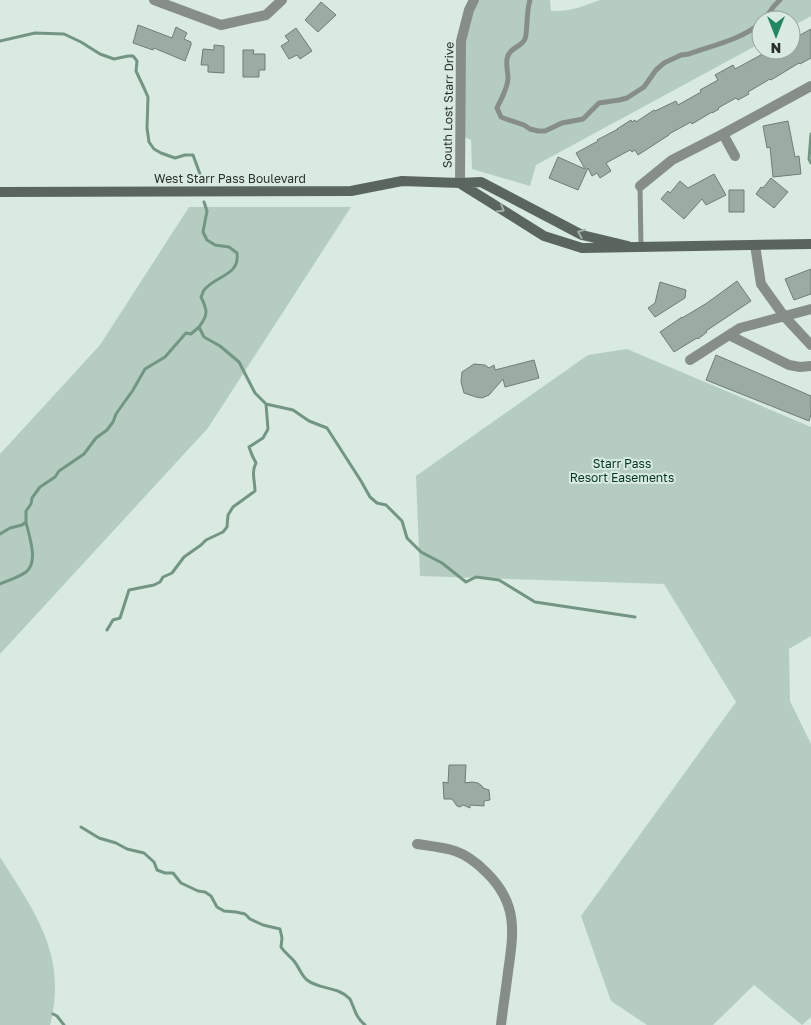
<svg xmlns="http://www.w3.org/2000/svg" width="811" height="1025" viewBox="0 0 811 1025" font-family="'Golos Text',sans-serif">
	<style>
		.green { fill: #b5cdc1 }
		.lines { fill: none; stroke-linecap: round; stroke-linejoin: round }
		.stream { stroke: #739584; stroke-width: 3 }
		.building { fill: #9caca4; stroke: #6e7e75 }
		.lane { stroke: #878e8a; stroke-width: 5 }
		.street { stroke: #878e8a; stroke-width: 10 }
		.secondary { stroke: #5a655f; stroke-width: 10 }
		.oneway { stroke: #a0aea6 }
		.labels { text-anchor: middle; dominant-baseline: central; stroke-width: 4; stroke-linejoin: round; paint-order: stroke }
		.street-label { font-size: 12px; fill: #2a302d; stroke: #d9eae1 }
		.park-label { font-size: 12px; fill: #033523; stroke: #d9eae1 }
	</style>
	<rect width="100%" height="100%" fill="#d9eae1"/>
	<!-- green -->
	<path class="green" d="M 474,0 L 550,0 L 551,11 C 569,12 584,6 600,0 L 811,0 L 811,16 L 791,27 L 791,20 L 761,20 L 761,43 L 536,165 L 530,186 L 472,169 L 471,140 L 460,135 L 460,43 Z
		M 189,207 L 351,207 L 208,428 L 0,654 L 0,454 L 100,345 Z
		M 627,349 L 811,427 L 811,636 L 789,649 L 790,701 L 811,744 L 811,1017 L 802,1025 L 754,985 L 713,1025 L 647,1025 L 611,1001 L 581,916 L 736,702 L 664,584 L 420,576 L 416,476 L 588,355 Z
		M 0,857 C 35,913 68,955 50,1025 L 0,1025 Z"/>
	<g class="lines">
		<!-- stream -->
		<path class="stream" d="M 0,41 L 35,33 L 64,34 L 81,42 L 100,54 L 114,59 L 128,56 L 133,56 L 137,61 L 136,71 L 144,88 L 148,97 L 147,128 L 149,142 L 154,149 L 161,153 L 175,158 L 185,155 L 193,155 L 200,174
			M 811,134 L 809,159 L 811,163
			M 204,202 L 207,211 L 203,232 L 207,240 L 215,245 L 229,247 L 237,253 C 240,276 216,275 204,290 C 203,292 202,295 201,297 C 208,311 208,315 199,327 L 204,337 L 220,346 L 239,362 L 255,393 L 266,404 L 293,410 L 309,421 L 327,428 L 361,481 L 370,497 L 377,503 L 386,505 L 402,521 L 407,538 L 421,552 L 442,563 L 466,582 L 476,577 L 499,580 L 535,602 L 635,617
			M 0,534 L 10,528 L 22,525 L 26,522 L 26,511 L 31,504 L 32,498 L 40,487 L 55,477 L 59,471 L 84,454 L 96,438 L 107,430 L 113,422 L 116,414 L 133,390 L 145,369 L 165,357 L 186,333 L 191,334 L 199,327
			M 0,584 C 8,580 18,578 26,572 C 39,562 29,536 26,522
			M 107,630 L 113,620 L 120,618 L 129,590 L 154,585 L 160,582 L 163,577 L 172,573 L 184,557 L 201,545 L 206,540 L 223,532 L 227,527 L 228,515 L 233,507 L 255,491 C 255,481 251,472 256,463 L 252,455 L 249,447 L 263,438 L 268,429 L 266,404
			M 81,827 L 99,838 L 116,843 L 127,849 L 144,853 L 154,862 L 157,870 L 165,873 L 173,873 L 181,883 L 198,891 L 205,892 L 211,896 L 217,907 L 224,911 L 236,912 L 245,914 L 250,919 L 263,925 L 280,929 L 282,938 L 281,947 C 285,953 290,956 294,961 C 299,967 301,975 307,980 C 320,990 338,986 350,999 C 351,1001 352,1004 353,1006 C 356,1014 358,1019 365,1025
			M 53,1014 L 57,1016 L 64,1025"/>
	</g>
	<!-- building -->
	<path class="building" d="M 321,2 L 336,15 L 318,32 L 305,20 Z
		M 138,25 L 172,38 L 176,27 L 187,33 L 184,39 L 191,42 L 191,45 L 185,61 L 154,48 L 153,50 L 133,43 Z
		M 296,28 L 312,51 L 300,59 L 297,55 L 289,59 L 281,46 L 289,41 L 285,36 Z
		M 811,29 L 811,58 L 800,64 L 799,63 L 771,80 L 770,79 L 748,92 L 749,94 L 738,100 L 736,98 L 718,108 L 719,109 L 712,113 L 712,112 L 692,124 L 691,122 L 669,134 L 669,135 L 638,155 L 635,150 L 632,152 L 630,150 L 606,163 L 611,171 L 600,178 L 597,173 L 592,176 L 588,168 L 578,190 L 549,178 L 558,157 L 585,169 L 576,153 L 598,141 L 597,140 L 618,129 L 617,129 L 631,120 L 632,122 L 635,120 L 636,122 L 654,110 L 655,111 L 676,101 L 678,105 L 701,92 L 700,90 L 718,80 L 715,75 L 733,65 L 735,69 L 770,50 L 791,50 L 791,40 Z
		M 214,45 L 224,46 L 224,73 L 208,72 L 208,65 L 201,65 L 203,49 L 214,50 Z
		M 243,50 L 254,50 L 253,54 L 265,54 L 265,70 L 259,70 L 259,77 L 243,77 Z
		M 788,121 L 795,157 L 799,156 L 801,174 L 773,177 L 770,147 L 767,148 L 763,126 Z
		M 714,174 L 726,195 L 706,205 L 702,199 L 684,219 L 661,199 L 668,191 L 670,193 L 680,181 L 688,188 Z
		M 771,178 L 788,192 L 774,208 L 756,194 L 761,187 L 763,188 Z
		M 729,190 L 744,190 L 744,212 L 729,212 Z
		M 811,269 L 811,294 L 794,300 L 785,279 Z
		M 737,281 L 751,301 L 706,331 L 707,332 L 698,339 L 697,338 L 674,352 L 660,332 L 682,317 L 682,318 L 707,303 Z
		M 660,282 L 686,290 L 685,298 L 655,317 L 648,308 L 655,303 Z
		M 716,355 L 811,396 L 811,414 L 809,421 L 706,380 Z
		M 534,360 L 539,378 L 505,387 L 503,379 L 489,395 L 482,398 L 476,397 L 464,393 L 461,382 L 462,372 L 474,364 L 485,365 L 489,368 L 494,365 L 495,370 Z
		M 449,765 L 466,765 L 465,783 L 472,782 L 478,783 L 482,786 L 483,788 L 489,790 L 490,800 L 484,801 L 484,806 L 470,805 L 470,808 L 463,805 L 460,807 L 457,806 L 452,799 L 444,799 L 443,782 L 448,783 Z"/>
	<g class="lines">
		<!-- lane -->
		<path class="lane" d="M 530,0 C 526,12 528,29 525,39 C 521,48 509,47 507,59 C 506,66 508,72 508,79 C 507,90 501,99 497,108 L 501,117 L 506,119 L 524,125 L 530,129 L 538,131 L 545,131 L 562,123 L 583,119 L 599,103 L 619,100 L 627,98 L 644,87 L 656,70 L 664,63 L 681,55 L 689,54 C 714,45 740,40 761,23
			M 764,20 L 774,6 L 780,0
			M 640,186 L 641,246"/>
		<!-- street -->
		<path class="street" d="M 154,0 L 221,25 L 266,15 L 282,0
			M 723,134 L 735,156
			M 460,183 L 461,41 L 469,10 L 474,0
			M 640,186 L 672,160 L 723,134 L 811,86
			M 755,245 L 761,284 L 784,316 L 811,345
			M 729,335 L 789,365 L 800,367 L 811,366
			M 690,360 L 740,328 L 811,309
			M 417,844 C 430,846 442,847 455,851 C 467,855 477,863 486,872 C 518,903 514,931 508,972 C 506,989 503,1007 501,1025"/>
		<!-- secondary -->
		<path class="secondary" d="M 461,184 L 544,236 L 582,248 L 811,244
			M 0,192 L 351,191 L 402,181 L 460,183 L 481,182 L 582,235 L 628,246"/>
	</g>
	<!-- one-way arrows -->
	<defs><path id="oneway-chevron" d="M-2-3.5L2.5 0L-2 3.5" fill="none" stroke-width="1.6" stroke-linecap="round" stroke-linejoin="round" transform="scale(1.25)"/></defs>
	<g class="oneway">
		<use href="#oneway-chevron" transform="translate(501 209) rotate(32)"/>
		<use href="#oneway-chevron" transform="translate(581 233) rotate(-158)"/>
	</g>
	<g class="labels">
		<!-- street labels -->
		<g class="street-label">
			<text transform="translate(448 105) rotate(-89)">South Lost Starr Drive</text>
			<text x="230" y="178">West Starr Pass Boulevard</text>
		</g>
		<!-- park labels -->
		<g class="park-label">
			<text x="622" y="463">Starr Pass<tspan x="622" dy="14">Resort Easements</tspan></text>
		</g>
	</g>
	<!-- north arrow -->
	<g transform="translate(776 35) rotate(180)"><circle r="24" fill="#d9eae1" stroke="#93a099"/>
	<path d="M0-4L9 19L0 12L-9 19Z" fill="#228660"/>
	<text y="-8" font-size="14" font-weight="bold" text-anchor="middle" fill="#2a302d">N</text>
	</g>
</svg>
